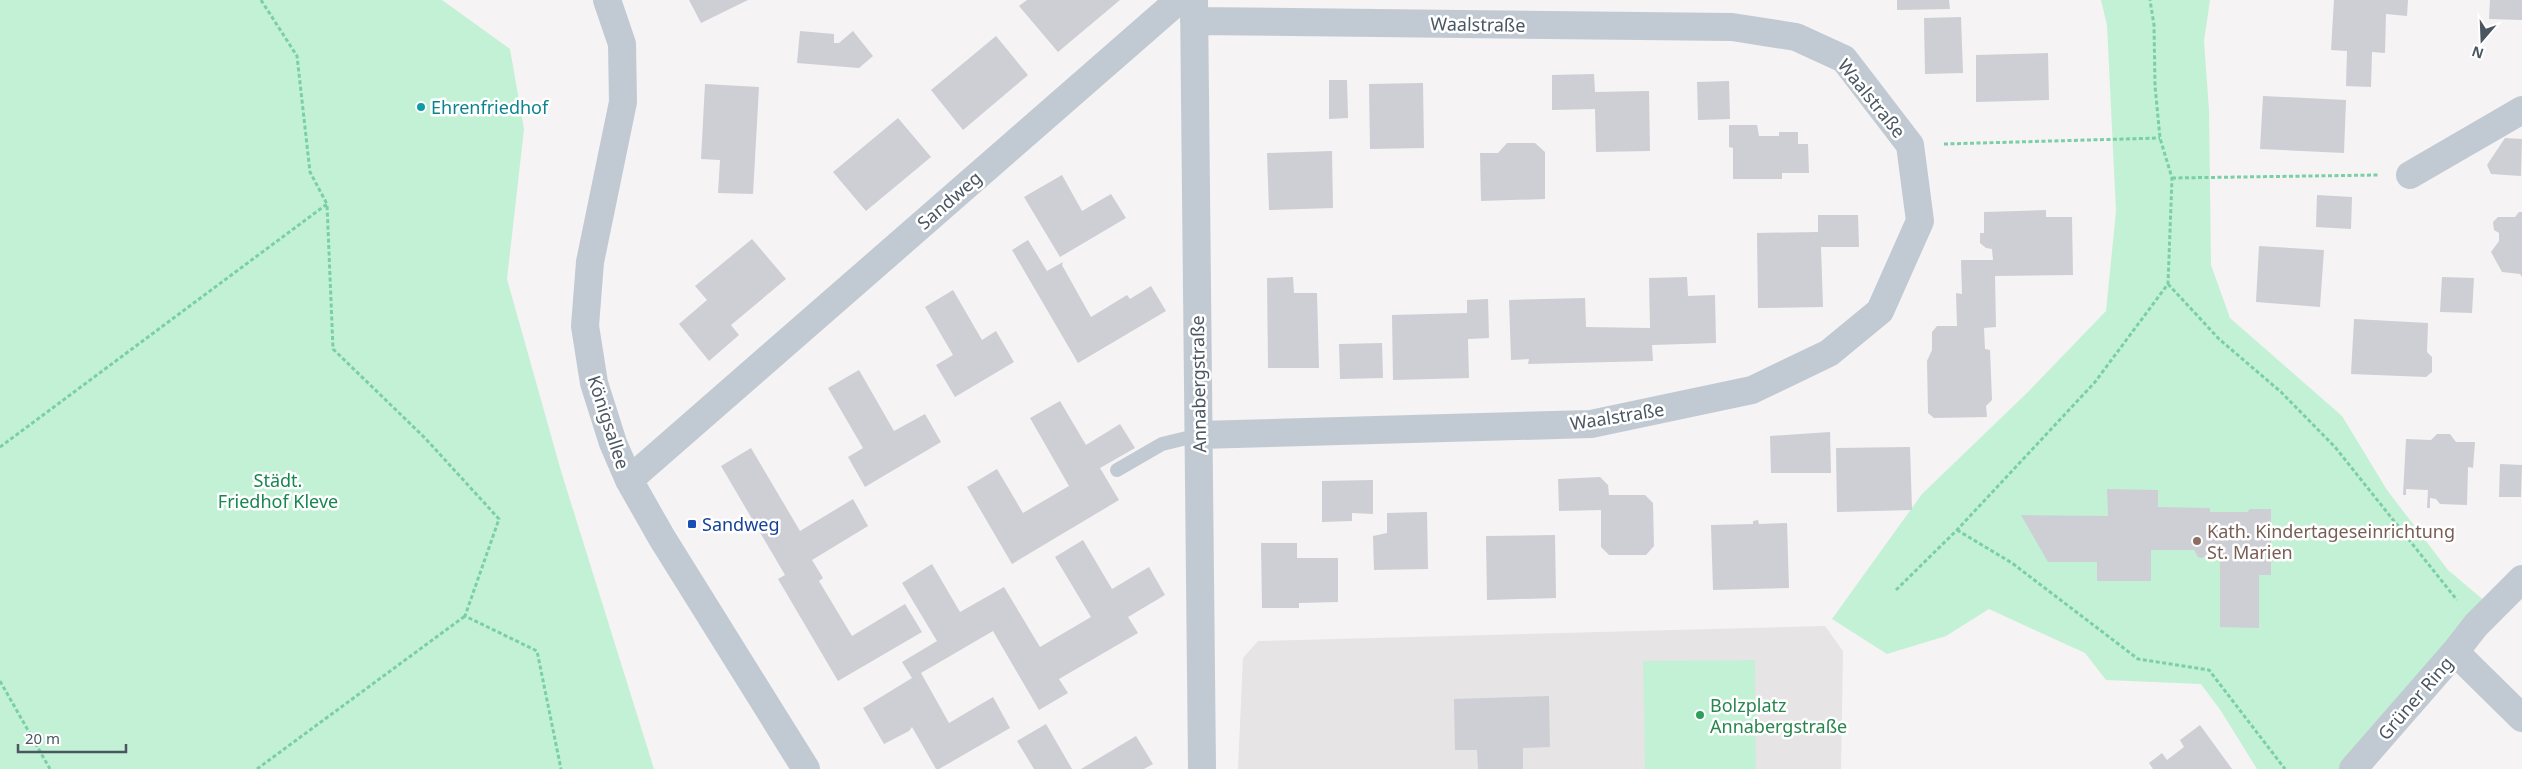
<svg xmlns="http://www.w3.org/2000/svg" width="2522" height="769" viewBox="0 0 2522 769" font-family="'Noto Sans',sans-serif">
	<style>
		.education { fill: #e6e4e5 }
		.green { fill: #c3f1d5 }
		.building { fill: #cdcfd5 }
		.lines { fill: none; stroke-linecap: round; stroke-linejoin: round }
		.path { stroke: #7ad0a6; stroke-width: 3; stroke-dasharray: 4 2.5; stroke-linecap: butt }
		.service { stroke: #c1cad2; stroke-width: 14 }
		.minor { stroke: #c1cad2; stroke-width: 28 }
		.culture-dot { fill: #0f9aa8; stroke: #fff; stroke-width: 2 }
		.transit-dot { fill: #1a4fb4; stroke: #fff; stroke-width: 2 }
		.education-dot { fill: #8d6e63; stroke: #fff; stroke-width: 2 }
		.leisure-dot { fill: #2e9e5b; stroke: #fff; stroke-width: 2 }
		.labels { text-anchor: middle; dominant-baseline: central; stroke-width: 5; stroke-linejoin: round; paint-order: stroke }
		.street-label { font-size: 18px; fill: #4a5661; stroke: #fff }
		.culture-label { font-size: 18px; fill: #0d838f; stroke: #fff; text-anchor: start }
		.park-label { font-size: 18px; fill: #17864f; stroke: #fff }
		.transit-label { font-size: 18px; fill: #164399; stroke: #fff; text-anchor: start }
		.education-label { font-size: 18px; fill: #785e54; stroke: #fff; text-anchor: start }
		.leisure-label { font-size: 18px; fill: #27864d; stroke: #fff; text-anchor: start }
	</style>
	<rect width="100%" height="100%" fill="#f5f3f3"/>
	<!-- education -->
	<path class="education" d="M 1825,626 L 1843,651 L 1841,769 L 1238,769 L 1243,658 L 1258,641 Z"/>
	<!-- green -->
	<path class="green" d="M 0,0 L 442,0 L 510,49 L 524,129 L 507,279 L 561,471 L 654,769 L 0,769 Z
		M 2101,0 L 2210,0 L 2204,41 L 2209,110 L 2211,265 L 2230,318 L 2342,416 L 2387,490 L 2448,570 L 2493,608 L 2346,769 L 2257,769 L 2221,711 L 2201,684 L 2106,680 L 2085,653 L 1989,609 L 1946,636 L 1887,654 L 1832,619 L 1922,494 L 2028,392 L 2106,311 L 2116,211 L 2107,25 Z
		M 1755,660 L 1756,769 L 1645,769 L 1643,661 Z"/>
	<!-- building -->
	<path class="building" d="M 689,0 L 748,0 L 701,23 Z
		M 1027,0 L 1120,0 L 1058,52 L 1019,6 Z
		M 1897,0 L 1949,0 L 1950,9 L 1897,10 Z
		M 2334,0 L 2408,0 L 2407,16 L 2386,14 L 2385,53 L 2372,52 L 2371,87 L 2346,86 L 2347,51 L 2331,50 Z
		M 2490,0 L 2522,0 L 2522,20 L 2489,19 Z
		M 1961,17 L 1963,73 L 1925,74 L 1924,18 Z
		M 800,31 L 834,34 L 834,43 L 839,43 L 853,31 L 873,56 L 859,68 L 797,63 Z
		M 996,36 L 1028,75 L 963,130 L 931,90 Z
		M 2048,53 L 2049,100 L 1976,102 L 1976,55 Z
		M 1594,74 L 1595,92 L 1649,91 L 1650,151 L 1596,152 L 1595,109 L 1552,110 L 1552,75 Z
		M 1329,80 L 1347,80 L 1348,118 L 1329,119 Z
		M 1729,81 L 1730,119 L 1698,120 L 1697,82 Z
		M 1423,83 L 1424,148 L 1370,149 L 1369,84 Z
		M 705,84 L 759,87 L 753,194 L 718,193 L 720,160 L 701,159 Z
		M 2263,96 L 2346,100 L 2344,153 L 2260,149 Z
		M 898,118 L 931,157 L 866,211 L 833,172 Z
		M 1729,125 L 1757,125 L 1759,136 L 1779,136 L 1779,132 L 1798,132 L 1798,144 L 1808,144 L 1809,173 L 1782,173 L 1782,179 L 1733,179 L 1733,148 L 1729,147 Z
		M 2505,138 L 2522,139 L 2521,176 L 2491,174 L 2487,165 Z
		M 1507,143 L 1535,143 L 1545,152 L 1545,199 L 1481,201 L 1480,153 L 1498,153 Z
		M 1332,151 L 1333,208 L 1269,210 L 1267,153 Z
		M 1062,175 L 1082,211 L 1111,194 L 1126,218 L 1060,257 L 1024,197 Z
		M 2317,195 L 2352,197 L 2351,229 L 2316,227 Z
		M 2046,210 L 2046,217 L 2072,217 L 2073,275 L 1995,276 L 1996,327 L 1984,328 L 1985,349 L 1990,350 L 1992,400 L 1986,406 L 1987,417 L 1934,418 L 1928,413 L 1927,361 L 1932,350 L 1932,332 L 1937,326 L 1957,326 L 1956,293 L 1962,294 L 1961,260 L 1993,260 L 1992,249 L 1986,248 L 1980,243 L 1980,233 L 1984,233 L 1984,212 Z
		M 2519,212 L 2522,212 L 2522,277 L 2520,274 L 2502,272 L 2491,252 L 2499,241 L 2499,233 L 2494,230 L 2493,222 L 2498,217 L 2515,217 Z
		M 1818,215 L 1858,215 L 1859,247 L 1821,247 L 1823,307 L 1758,308 L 1757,233 L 1818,232 Z
		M 752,239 L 786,279 L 731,325 L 739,335 L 709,361 L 679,324 L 707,300 L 695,286 Z
		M 1028,240 L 1047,271 L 1063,262 L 1062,265 L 1091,317 L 1127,295 L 1130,299 L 1151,286 L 1166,311 L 1078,363 L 1012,250 Z
		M 2259,246 L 2324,250 L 2320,307 L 2256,302 Z
		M 1293,277 L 1294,293 L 1317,293 L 1319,368 L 1268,368 L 1267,278 Z
		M 1687,277 L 1688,296 L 1715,295 L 1716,343 L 1652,345 L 1653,361 L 1528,364 L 1529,359 L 1511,360 L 1509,300 L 1585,298 L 1586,327 L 1650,328 L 1649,278 Z
		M 2442,277 L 2474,278 L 2472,313 L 2440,312 Z
		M 953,290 L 982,340 L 996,331 L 1014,362 L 955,397 L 936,365 L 953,355 L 925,307 Z
		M 1488,299 L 1489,338 L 1468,339 L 1469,378 L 1393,380 L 1392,315 L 1467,313 L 1467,300 Z
		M 2354,319 L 2428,323 L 2427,352 L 2432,357 L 2432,372 L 2426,377 L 2351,374 Z
		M 1382,343 L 1383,378 L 1340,379 L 1339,344 Z
		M 859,370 L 894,431 L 925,414 L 941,442 L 865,487 L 848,457 L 863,448 L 828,388 Z
		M 1060,401 L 1086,445 L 1120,424 L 1135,448 L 1100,468 L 1119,500 L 1012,564 L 967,487 L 997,469 L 1023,513 L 1069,486 L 1030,418 Z
		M 1830,432 L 1831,473 L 1771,473 L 1770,436 Z
		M 2437,434 L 2450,434 L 2456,442 L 2475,442 L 2473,468 L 2468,467 L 2467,505 L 2440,504 L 2436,499 L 2430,498 L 2430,508 L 2427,508 L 2428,490 L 2406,489 L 2406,495 L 2403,495 L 2406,439 L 2431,440 Z
		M 1910,447 L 1912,510 L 1837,512 L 1836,448 Z
		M 751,448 L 800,531 L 853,499 L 868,526 L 812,560 L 823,578 L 819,581 L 852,636 L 905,604 L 922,632 L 838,681 L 778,579 L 785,575 L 721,466 Z
		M 2500,464 L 2522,465 L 2521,497 L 2499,497 Z
		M 1600,477 L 1608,485 L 1609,495 L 1645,495 L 1653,503 L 1654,546 L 1646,555 L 1609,555 L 1601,547 L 1601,510 L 1559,511 L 1558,479 Z
		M 1373,480 L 1373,514 L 1352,513 L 1352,521 L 1322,522 L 1322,481 Z
		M 2107,489 L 2158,490 L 2158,507 L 2210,508 L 2210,512 L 2247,512 L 2250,509 L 2271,509 L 2271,575 L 2259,575 L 2259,628 L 2220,627 L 2220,550 L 2209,550 L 2209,554 L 2202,558 L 2198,557 L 2194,550 L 2151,550 L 2151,581 L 2097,581 L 2097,562 L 2048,562 L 2021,515 L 2108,516 Z
		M 1427,512 L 1428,569 L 1374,570 L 1373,536 L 1387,533 L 1387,513 Z
		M 1758,520 L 1759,524 L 1787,523 L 1789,588 L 1713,590 L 1711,525 L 1753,524 L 1753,521 Z
		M 1555,535 L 1556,598 L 1487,600 L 1486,536 Z
		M 1083,540 L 1112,589 L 1149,567 L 1165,595 L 1128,617 L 1138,633 L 1059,679 L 1068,693 L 1039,710 L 993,631 L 921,673 L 949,723 L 993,697 L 1010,728 L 939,769 L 936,769 L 912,727 L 909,731 L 884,744 L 863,708 L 912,678 L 902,662 L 937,641 L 902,583 L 932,564 L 960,612 L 1004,587 L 1040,647 L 1091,617 L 1055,557 Z
		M 1261,543 L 1297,543 L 1297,558 L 1338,558 L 1338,602 L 1299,603 L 1299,608 L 1262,608 Z
		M 1549,696 L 1550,747 L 1523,748 L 1523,769 L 1478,769 L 1477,750 L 1455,750 L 1454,699 Z
		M 1046,724 L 1072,769 L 1034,769 L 1017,741 Z
		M 2200,725 L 2232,769 L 2153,769 L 2149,763 L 2162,753 L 2167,760 L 2184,747 L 2180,740 Z
		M 1136,736 L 1153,764 L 1144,769 L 1081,769 Z"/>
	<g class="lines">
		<!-- path -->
		<path class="path" d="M 261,0 L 297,56 L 310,172 L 327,204
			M 1944,144 L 2160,138
			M 2172,178 L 2379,175
			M 2168,284 L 2219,339 L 2281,392 L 2335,447 L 2457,600
			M 0,447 L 327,204 L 333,349 L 425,438 L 499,519 L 465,616 L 537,651 L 561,769
			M 1957,530 L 2012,563 L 2138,659 L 2209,670 L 2285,769
			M 1896,590 L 1957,530 L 2095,382 L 2168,284 L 2172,178 L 2160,138 L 2155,86 L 2154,25 L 2150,0
			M 0,681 L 50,769
			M 257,769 L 465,616"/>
		<!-- service -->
		<path class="service" d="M 1117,470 L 1162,444 L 1199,435"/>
		<!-- minor -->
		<path class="minor" d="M 607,0 L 622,44 L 623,102 L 590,262 L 585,326 L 594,383 L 613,443 L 629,480 L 662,538 L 806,769
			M 1194,0 L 1202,769
			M 1194,21 L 1732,27 L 1796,37 L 1844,59 L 1910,145 L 1920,221 L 1880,311 L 1829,353 L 1752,390 L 1591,424 L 1199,435
			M 2410,175 L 2522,110
			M 629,480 L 1179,0
			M 2455,652 L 2476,625 L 2522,579
			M 2353,769 L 2455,652 L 2522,718"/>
	</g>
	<!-- markers -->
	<circle class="culture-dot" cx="421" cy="107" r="5"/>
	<rect class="transit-dot" x="687" y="519" width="10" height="10" rx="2.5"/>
	<circle class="education-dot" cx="2197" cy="541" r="5"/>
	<circle class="leisure-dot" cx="1700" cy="715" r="5"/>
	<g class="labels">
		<!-- street labels -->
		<g class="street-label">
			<text transform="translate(1478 24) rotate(1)">Waalstraße</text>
			<text transform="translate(1872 98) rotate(51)">Waalstraße</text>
			<text transform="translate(949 200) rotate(-41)">Sandweg</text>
			<text transform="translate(1198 384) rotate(-91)">Annabergstraße</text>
			<text transform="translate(1617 416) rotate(-9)">Waalstraße</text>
			<text transform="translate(609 422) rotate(72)">Königsallee</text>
			<text transform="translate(2415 698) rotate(-49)">Grüner Ring</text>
		</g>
		<!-- culture labels -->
		<g class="culture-label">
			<text x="431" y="107">Ehrenfriedhof</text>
		</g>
		<!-- park labels -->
		<g class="park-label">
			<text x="278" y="480">Städt.<tspan x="278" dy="21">Friedhof Kleve</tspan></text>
		</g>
		<!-- transit labels -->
		<g class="transit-label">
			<text x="702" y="524">Sandweg</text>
		</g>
		<!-- education labels -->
		<g class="education-label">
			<text x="2207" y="531">Kath. Kindertageseinrichtung<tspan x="2207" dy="21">St. Marien</tspan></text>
		</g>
		<!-- leisure labels -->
		<g class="leisure-label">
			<text x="1710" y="705">Bolzplatz<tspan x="1710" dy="21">Annabergstraße</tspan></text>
		</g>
	</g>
	<!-- north arrow -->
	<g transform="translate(2482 40) rotate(199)" stroke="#ffffff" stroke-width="4" paint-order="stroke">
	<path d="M0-4L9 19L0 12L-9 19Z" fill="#4a5661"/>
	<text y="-8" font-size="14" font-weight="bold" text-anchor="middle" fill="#4a5661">N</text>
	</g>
	<!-- scale -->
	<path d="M18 744v8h108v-8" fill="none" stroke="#4a5661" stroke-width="2.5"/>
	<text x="25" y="744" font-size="15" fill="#4a5661" stroke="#ffffff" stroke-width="4" paint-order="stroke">20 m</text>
</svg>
